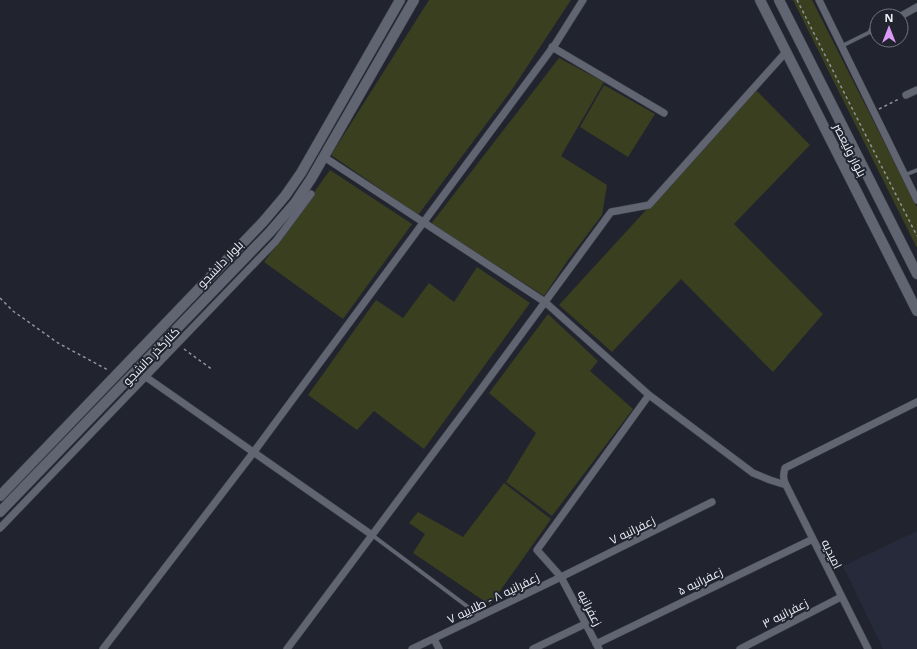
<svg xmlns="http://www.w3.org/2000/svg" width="917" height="649" viewBox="0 0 917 649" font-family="'Noto Sans',Cairo,sans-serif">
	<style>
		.built { fill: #262a3b }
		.green { fill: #3a3f1f }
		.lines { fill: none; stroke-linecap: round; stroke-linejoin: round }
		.lane-casing { stroke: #3d3f48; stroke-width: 4.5 }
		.street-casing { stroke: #3d3f48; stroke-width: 8 }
		.secondary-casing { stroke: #3d3f48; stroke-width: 11 }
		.path { stroke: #90939c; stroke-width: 1.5; stroke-dasharray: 3 3; stroke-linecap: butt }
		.lane { stroke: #616572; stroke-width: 3.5 }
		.street { stroke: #616572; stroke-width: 7 }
		.secondary { stroke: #616572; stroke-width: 10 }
		.labels { text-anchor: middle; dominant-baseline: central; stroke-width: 4; stroke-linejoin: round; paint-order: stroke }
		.street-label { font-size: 12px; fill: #edf0f7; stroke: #21242f }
	</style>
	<rect width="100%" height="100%" fill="#21242f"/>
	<!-- built -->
	<path class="built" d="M 917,531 L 917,649 L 883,649 L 843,566 Z"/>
	<!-- green -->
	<path class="green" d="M 429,0 L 571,0 L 511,91 L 418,215 L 331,155 Z
		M 793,0 L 812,0 L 917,207 L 917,248 Z
		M 559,58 L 604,82 L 561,156 L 607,185 L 602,215 L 568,260 L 544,296 L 431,224 Z
		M 604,85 L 655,114 L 628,157 L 580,127 Z
		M 756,90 L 810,145 L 734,224 L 823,314 L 773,372 L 681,279 L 612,352 L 559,305 Z
		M 330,170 L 412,224 L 343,319 L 264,262 Z
		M 477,267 L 530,303 L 424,449 L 374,411 L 357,430 L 308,395 L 376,300 L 403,318 L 429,283 L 454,302 Z
		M 548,314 L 598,361 L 590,371 L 633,409 L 552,516 L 506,482 L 536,433 L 489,393 Z
		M 504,483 L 551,519 L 490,605 L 413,553 L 425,534 L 409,523 L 418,512 L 463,537 Z"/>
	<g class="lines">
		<defs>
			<path id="lane" d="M 842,46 L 872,31
				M 905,175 L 917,170
				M 372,535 L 480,616"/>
			<path id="street" d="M 819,0 L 917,200
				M 901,16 L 917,7
				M 872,31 L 877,29
				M 552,47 L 664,113
				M 906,95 L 917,90
				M 324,157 L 545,302 L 649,395 L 753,473 L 770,480 L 786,485
				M 146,377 L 372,535
				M 0,528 L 276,241 L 311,194
				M 434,639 L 439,649
				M 596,644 L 813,539
				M 103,649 L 253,453 L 556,43 L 583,0
				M 287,649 L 479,392 L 611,212 L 649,205 L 786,52
				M 412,649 L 561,577 L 712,502
				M 533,649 L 585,624
				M 599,649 L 561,577 L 537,550 L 649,395
				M 740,649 L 841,597
				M 868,649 L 786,485 C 783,479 783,475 785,468 L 917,402"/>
			<path id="secondary" d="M 760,0 L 917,311
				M 779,0 L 917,274
				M 0,496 L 263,222 L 285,196 L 301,173 L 400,0
				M 0,512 L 270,232 L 295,203 L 311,179 L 414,0"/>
		</defs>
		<!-- lane casing -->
		<use href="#lane" class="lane-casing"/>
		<!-- street casing -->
		<use href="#street" class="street-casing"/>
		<!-- secondary casing -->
		<use href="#secondary" class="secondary-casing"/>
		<!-- path -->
		<path class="path" d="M 797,0 L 917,236
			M 879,109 L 899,99
			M 0,298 L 13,311 L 58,343 L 108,370
			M 184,349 L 213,370"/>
		<!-- lane -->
		<use href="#lane" class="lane"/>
		<!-- street -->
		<use href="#street" class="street"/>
		<!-- secondary -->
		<use href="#secondary" class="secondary"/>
	</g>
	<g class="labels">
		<!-- street labels -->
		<g class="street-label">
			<text transform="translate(850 150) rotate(63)">بلوار ولیعصر</text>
			<text transform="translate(220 264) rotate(-46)">بلوار دانشجو</text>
			<text transform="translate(151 356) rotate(-46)">کنارگذر دانشجو</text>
			<text transform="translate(632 530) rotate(-26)">زعفرانیه ۷</text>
			<text transform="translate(832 554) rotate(64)">امیدیه</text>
			<text transform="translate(700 581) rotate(-26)">زعفرانیه ۵</text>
			<text transform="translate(493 598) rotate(-26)">زعفرانیه ۸ - طلاییه ۷</text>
			<text transform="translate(590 608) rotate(63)">زعفرانیه</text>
			<text transform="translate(785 613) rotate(-27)">زعفرانیه ۳</text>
		</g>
	</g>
	<!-- north arrow -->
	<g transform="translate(889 28)"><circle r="19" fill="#21242f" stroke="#73767f"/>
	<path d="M0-3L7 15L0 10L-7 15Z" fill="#db99f5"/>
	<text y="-6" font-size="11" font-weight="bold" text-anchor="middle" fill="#edf0f7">N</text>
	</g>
</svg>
